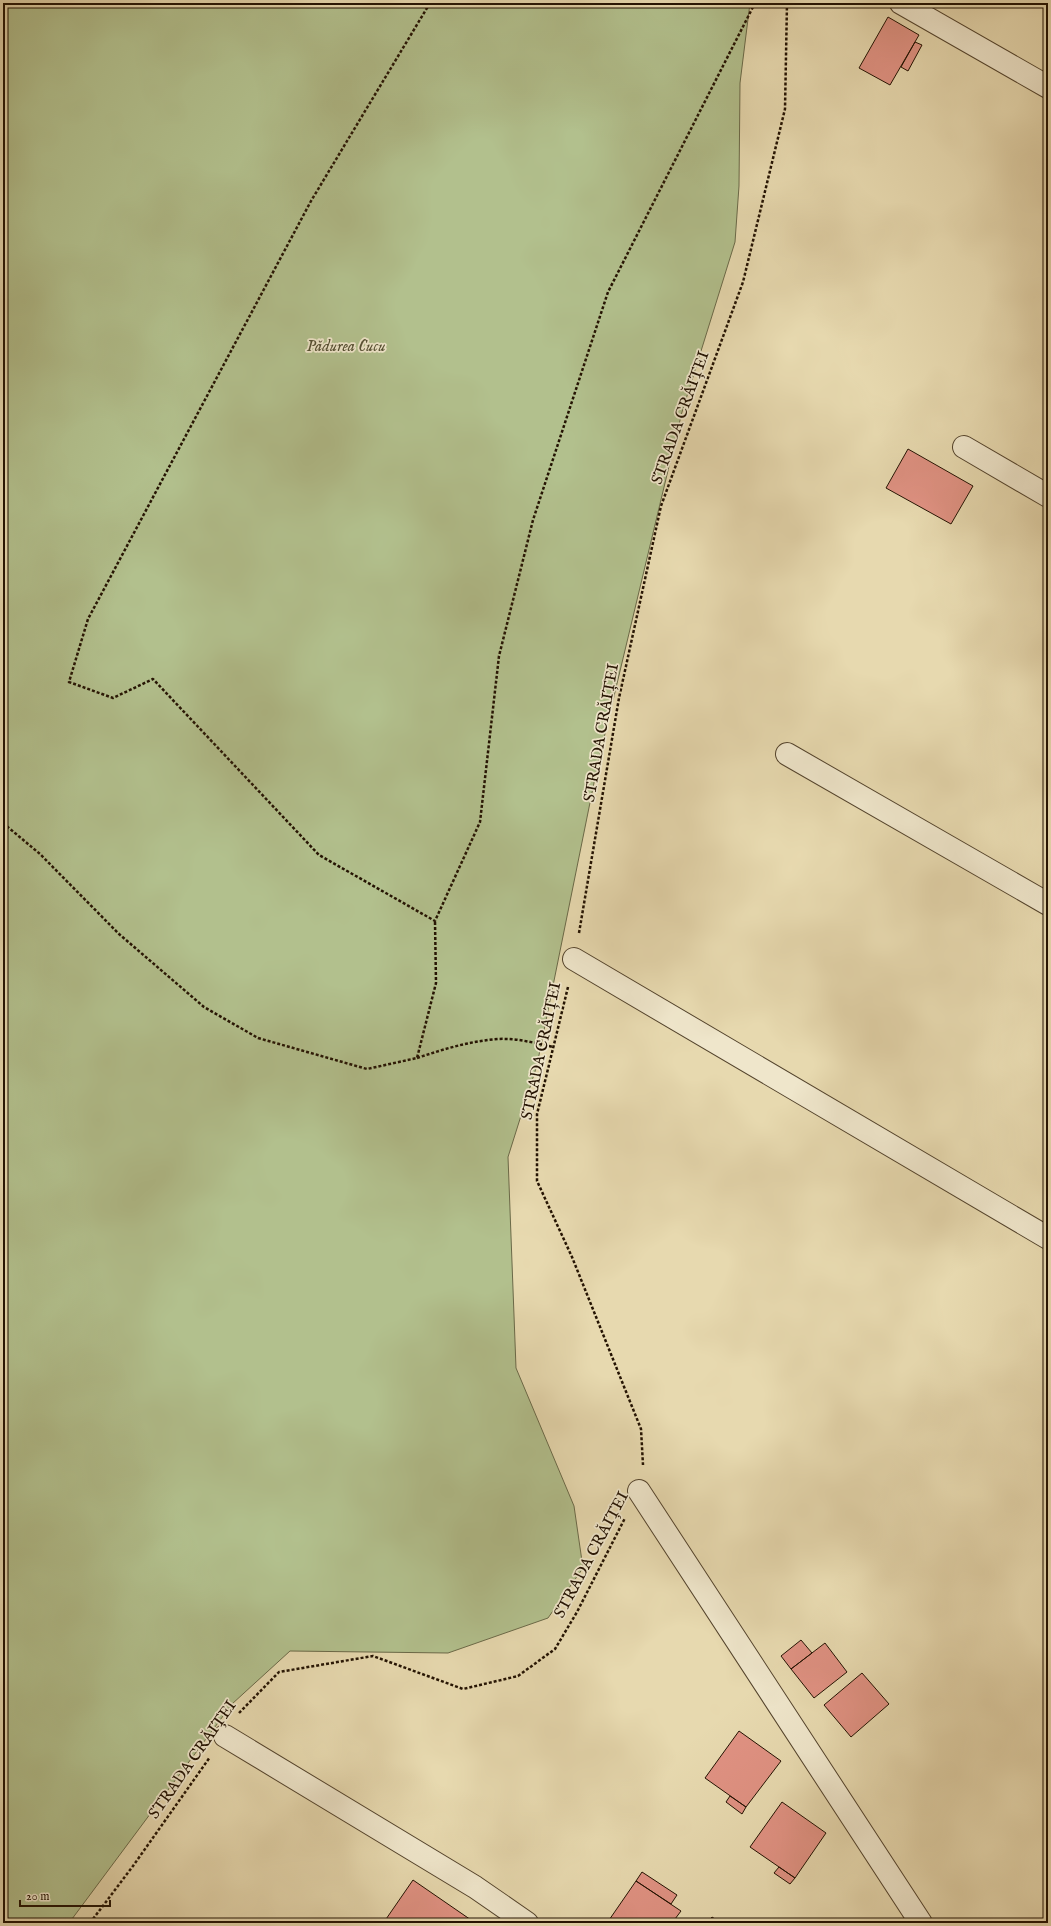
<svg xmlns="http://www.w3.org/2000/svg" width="1051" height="1926" viewBox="0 0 1051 1926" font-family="'IM FELL English',serif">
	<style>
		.green { fill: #b2c08d; stroke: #6a6948 }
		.building { fill: #e09283; stroke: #231202 }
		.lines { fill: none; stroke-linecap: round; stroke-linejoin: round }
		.minor-casing { stroke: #54442d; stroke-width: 24 }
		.path { stroke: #231202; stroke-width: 2.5; stroke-dasharray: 3 2; stroke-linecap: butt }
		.minor { stroke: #efe6cb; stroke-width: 22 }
		.labels { text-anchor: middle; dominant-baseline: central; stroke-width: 3.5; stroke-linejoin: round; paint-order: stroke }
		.park-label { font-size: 16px; font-style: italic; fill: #554f33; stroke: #efe6cb }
		.street-label { font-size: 16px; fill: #231202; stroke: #efe6cb }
	</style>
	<rect width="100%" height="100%" fill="#e7d9af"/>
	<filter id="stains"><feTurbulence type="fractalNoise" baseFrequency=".005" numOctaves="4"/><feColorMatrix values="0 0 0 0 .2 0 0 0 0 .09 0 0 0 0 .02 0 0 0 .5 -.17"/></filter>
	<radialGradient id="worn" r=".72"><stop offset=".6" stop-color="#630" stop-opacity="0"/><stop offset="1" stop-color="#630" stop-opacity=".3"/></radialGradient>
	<!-- green -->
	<path class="green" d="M 3,3 L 750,3 L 740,83 L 739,186 L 735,242 L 682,412 L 598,763 L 537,1065 L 508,1157 L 516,1368 L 574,1506 L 583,1568 L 548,1618 L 448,1653 L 290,1651 L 232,1704 L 69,1923 L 3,1923 Z"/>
	<!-- building -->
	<path class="building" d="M 888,17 L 919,35 L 890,85 L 859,68 Z
		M 915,42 L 922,45 L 908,71 L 901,67 Z
		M 908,449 L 973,486 L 951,524 L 886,488 Z
		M 801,1640 L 812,1653 L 791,1669 L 781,1656 Z
		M 825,1643 L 847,1672 L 814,1698 L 791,1669 Z
		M 862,1673 L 889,1704 L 851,1737 L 824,1705 Z
		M 739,1731 L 781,1761 L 746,1807 L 705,1778 Z
		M 730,1796 L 746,1807 L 742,1814 L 726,1802 Z
		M 782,1802 L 826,1833 L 795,1878 L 750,1847 Z
		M 779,1867 L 795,1878 L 790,1884 L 774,1873 Z
		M 642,1872 L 677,1895 L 671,1904 L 636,1881 Z
		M 413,1880 L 474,1922 L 474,1923 L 384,1922 Z
		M 636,1881 L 681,1911 L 672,1923 L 607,1923 Z
		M 712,1917 L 721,1923 L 707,1923 Z"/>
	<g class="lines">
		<defs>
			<path id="minor" d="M 901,3 L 1048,87
				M 964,447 L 1048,496
				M 787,754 L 1048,904
				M 574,959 L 1048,1238
				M 639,1491 L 921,1923
				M 225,1736 L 475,1887 L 527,1923"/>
		</defs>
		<!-- minor casing -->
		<use href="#minor" class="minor-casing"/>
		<!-- path -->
		<path class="path" d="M 430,3 L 311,201 L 88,619 L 69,682 L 113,698 L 153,679 L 319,855 L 435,921 L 480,822 L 499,656 L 533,520 L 608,292 L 755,3
			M 3,823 L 40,854 L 119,934 L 204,1007 L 258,1038 L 367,1069 L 417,1058 L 436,983 L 435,921
			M 579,933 L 619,698 L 661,506 L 743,282 L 785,109 L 787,3
			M 568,987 L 537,1114 L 537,1181 L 572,1257 L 641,1429 L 643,1465
			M 417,1058 C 444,1049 470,1041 498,1039 C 517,1038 535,1043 553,1047
			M 239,1713 L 279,1672 L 373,1656 L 463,1689 L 518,1676 L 555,1649 L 577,1612 L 625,1518
			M 90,1923 L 133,1866 L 210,1757"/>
		<!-- minor -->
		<use href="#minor" class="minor"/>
	</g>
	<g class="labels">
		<!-- park labels -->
		<g class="park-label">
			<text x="346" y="347">Pădurea Cucu</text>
		</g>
		<!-- street labels -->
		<g class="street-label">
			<text transform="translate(681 418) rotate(-70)">STRADA CRĂIȚEI</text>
			<text transform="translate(602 733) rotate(-80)">STRADA CRĂIȚEI</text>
			<text transform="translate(542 1051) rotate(-78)">STRADA CRĂIȚEI</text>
			<text transform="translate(592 1555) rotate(-62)">STRADA CRĂIȚEI</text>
			<text transform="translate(193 1760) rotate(-55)">STRADA CRĂIȚEI</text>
		</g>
	</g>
	<!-- margin -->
	<rect width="1051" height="1926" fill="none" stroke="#e7d9af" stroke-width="16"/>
	<rect x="4" y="4" width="1043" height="1918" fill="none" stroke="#231202" stroke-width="2"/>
	<rect x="8" y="8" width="1035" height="1910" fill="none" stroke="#231202"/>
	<!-- scale -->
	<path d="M20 1900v6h90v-6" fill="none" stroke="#231202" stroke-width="2"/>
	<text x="26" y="1900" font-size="12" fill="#231202" stroke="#efe6cb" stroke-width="3" paint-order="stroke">20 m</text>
	<rect width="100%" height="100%" filter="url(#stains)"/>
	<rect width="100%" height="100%" fill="url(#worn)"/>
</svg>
